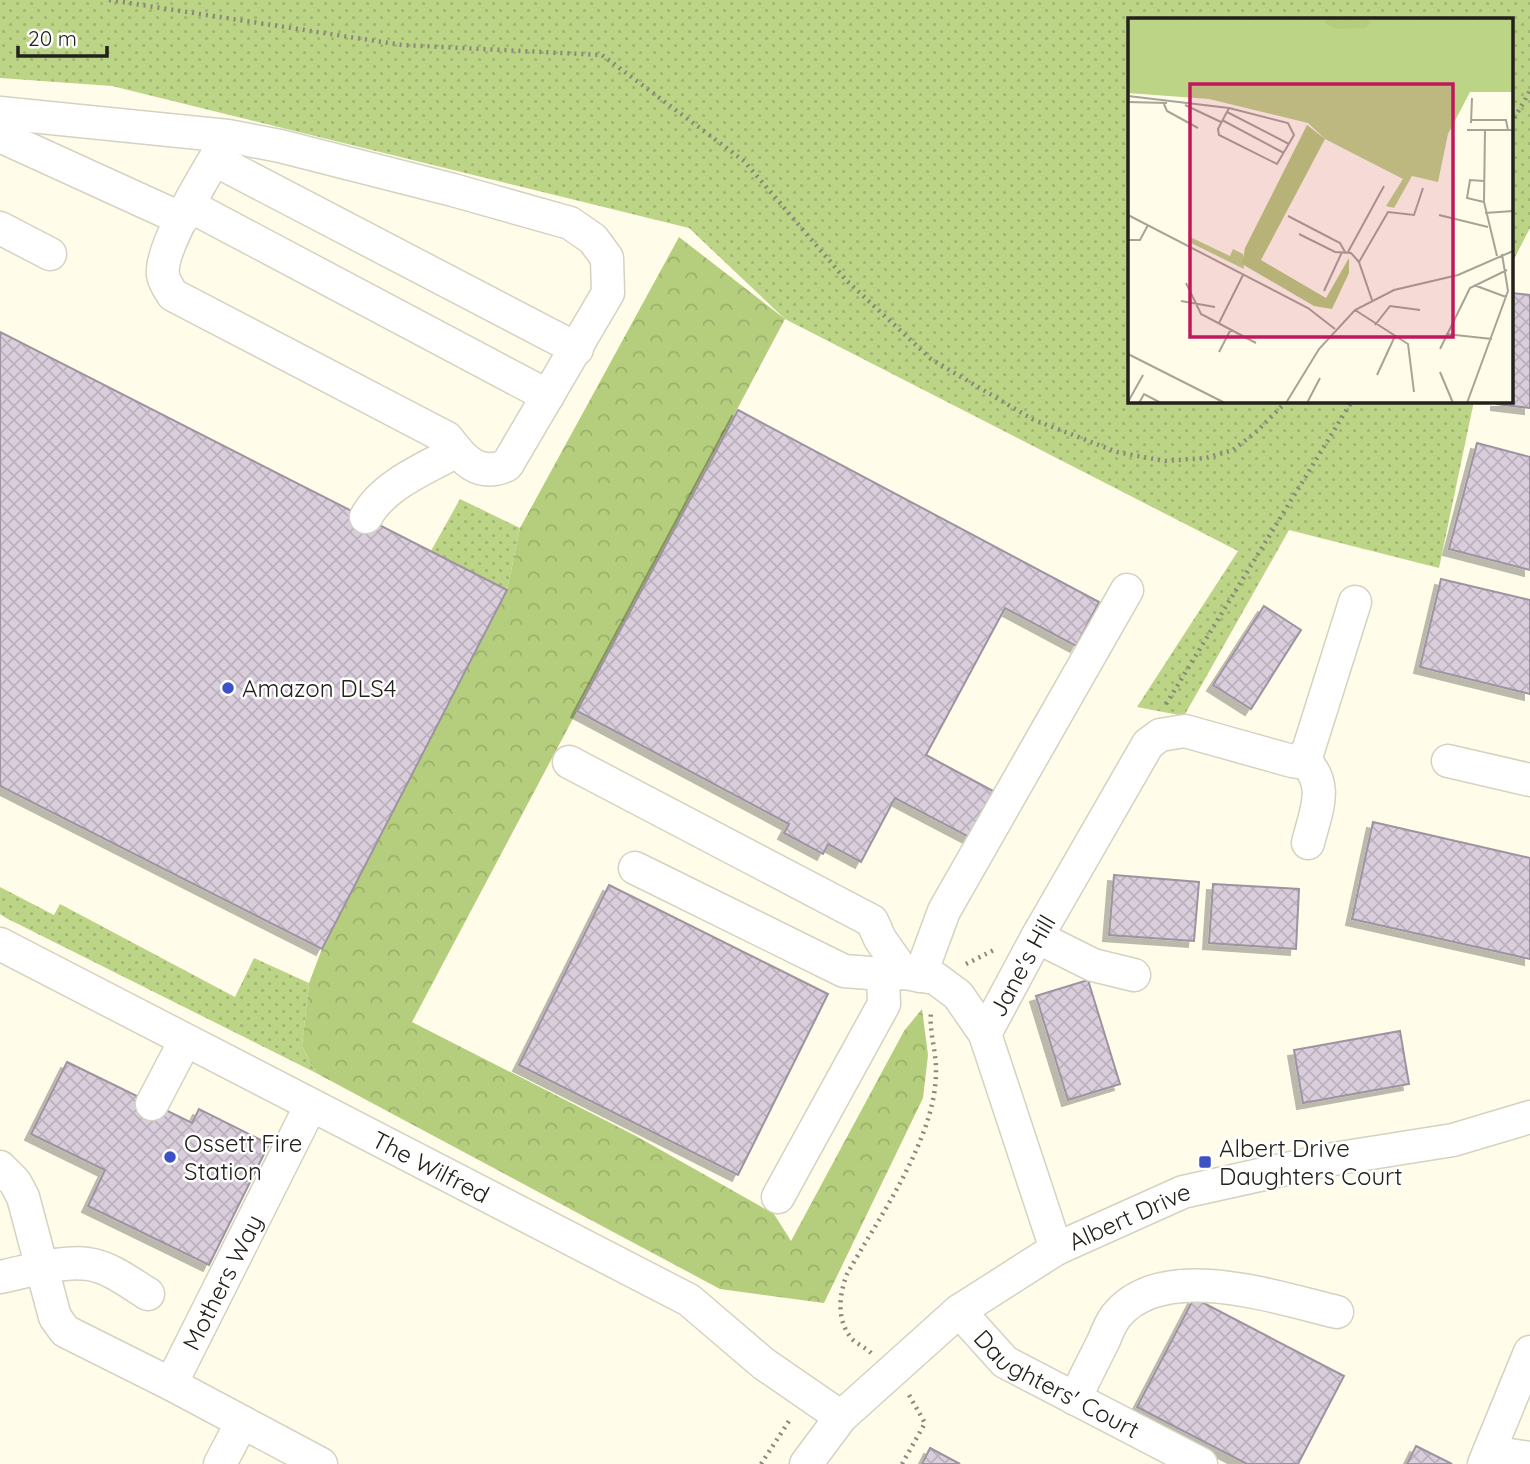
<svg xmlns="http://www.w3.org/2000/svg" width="1530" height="1464" viewBox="0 0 1530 1464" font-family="Quicksand,sans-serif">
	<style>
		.grass { fill: url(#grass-dots) }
		.forest { fill: url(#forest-crowns) }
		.building { fill: url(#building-cross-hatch); stroke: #9e93a0; stroke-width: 2; filter: url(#shadow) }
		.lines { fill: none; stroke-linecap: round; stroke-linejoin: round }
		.minor-casing { stroke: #d5d2c1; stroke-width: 35 }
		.path { stroke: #89877b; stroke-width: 4.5; stroke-dasharray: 2 5; stroke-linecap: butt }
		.minor { stroke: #fff; stroke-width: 32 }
		.poi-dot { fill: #3c51c4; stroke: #fff; stroke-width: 2.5 }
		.labels { text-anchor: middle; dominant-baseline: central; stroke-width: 5; stroke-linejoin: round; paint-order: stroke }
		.poi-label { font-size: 24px; fill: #22211b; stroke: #fff; text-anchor: start }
		.street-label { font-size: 24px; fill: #22211b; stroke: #fff }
		.inset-road { fill: none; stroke: #a7a497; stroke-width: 2 }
		.view { fill: #c2185b; fill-opacity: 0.15; stroke: #c2185b; stroke-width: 3.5 }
		.inset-edge { fill: none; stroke: #22211b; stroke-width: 3.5 }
	</style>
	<defs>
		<pattern id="grass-dots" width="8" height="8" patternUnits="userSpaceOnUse" patternTransform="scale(1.75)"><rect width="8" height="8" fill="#bcd486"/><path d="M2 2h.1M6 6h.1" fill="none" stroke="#a1b673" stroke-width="1.8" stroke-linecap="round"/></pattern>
		<pattern id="forest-crowns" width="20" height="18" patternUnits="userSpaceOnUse" patternTransform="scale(1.75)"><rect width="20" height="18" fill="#b5ce7d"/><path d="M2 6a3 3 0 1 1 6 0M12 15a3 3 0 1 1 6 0" fill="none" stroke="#9bb16b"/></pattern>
		<pattern id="building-cross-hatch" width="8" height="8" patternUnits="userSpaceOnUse" patternTransform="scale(1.75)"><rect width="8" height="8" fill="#dacedd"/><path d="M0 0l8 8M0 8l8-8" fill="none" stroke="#bbb1bd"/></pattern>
		<filter id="shadow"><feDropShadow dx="-6" dy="6" stdDeviation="0" flood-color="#0004"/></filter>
	</defs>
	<rect width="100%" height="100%" fill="#fffcea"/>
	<!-- grass -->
	<path class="grass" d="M 0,0 L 1530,0 L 1530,228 L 1511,265 L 1511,19 L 1129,19 L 1129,401 L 1474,401 L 1439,568 L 1289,530 L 1184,716 L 1137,707 L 1238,551 L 785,319 L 689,228 L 112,86 L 0,78 Z
		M 460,499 L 520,528 L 507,590 L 431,551 Z
		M 0,887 L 54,915 L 60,904 L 235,997 L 254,958 L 309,983 L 302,1046 L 316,1073 L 6,918 L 0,914 Z"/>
	<!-- forest -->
	<path class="forest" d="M 679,237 L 785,319 L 412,1022 L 636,1136 L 774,1214 L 791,1241 L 904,1031 L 922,1009 L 928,1055 L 923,1098 L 824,1303 L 720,1289 L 316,1073 L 302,1046 L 309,983 L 322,949 L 507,590 L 520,528 Z"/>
	<!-- building -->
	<path class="building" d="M 1511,293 L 1530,295 L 1530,408 L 1497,404 L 1497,401 L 1511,401 Z
		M 0,332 L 507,590 L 322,949 L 0,786 Z
		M 738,410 L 1099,602 L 1076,646 L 1005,608 L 926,755 L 993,791 L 969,837 L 895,798 L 861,862 L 828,844 L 823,854 L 784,833 L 789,824 L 577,711 Z
		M 1477,443 L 1530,457 L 1530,570 L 1449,549 Z
		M 1441,579 L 1530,600 L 1530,694 L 1420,667 Z
		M 1264,606 L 1301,630 L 1251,709 L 1213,685 Z
		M 1373,822 L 1530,858 L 1530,959 L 1352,919 Z
		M 1114,875 L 1199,882 L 1194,941 L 1109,935 Z
		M 1213,884 L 1299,889 L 1296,949 L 1209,943 Z
		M 609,885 L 828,994 L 738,1175 L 519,1065 Z
		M 1088,980 L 1120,1084 L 1068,1100 L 1036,996 Z
		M 1400,1031 L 1409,1084 L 1303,1103 L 1294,1050 Z
		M 67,1062 L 192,1123 L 199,1109 L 269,1144 L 209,1265 L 88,1206 L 105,1170 L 31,1134 Z
		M 1194,1298 L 1344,1376 L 1298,1464 L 1247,1464 L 1137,1407 Z
		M 1416,1446 L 1452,1464 L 1407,1464 Z
		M 930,1448 L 960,1464 L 922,1464 Z"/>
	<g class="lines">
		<defs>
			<g id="minor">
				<path d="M 0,113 L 228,136 L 280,146 L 453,190 L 570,223 L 593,239 L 607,258 L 608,293 L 507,465 C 479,478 463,460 447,438 L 173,295 C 169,289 164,282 163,275 C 159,246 212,165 228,136"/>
				<path d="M 0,136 L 182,219"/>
				<path d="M 215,160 L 577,349"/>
				<path d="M 190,206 L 548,396"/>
				<path d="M 0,228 L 50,254"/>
				<path d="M 366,517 C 383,485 426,468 457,451"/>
				<path d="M 1303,759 C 1330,785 1316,810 1308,843"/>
				<path d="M 1448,761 L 1530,780"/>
				<path d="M 569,762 L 872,921 L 880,939 L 904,973"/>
				<path d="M 635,868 L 844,971 L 883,974 L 904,973 L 935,978 L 958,995 L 985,1034"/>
				<path d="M 1037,937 L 1093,965 L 1134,975"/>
				<path id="s1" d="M 0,944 L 689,1300 L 764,1364 L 841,1417"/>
				<path d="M 920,976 L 944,911 L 1127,590"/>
				<path d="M 152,1104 L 185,1041"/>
				<path d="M 0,1167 L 15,1182 L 23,1197 L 55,1317 L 65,1331 L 171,1384 L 321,1464"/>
				<path d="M 778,1197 L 884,1004 L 883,974"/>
				<path id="s2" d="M 1056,1249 L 985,1034 L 1037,937 L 1148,744 L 1160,735 L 1185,731 L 1292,761 L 1298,762 L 1308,751 L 1355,602"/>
				<path d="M 0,1277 C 25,1272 63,1260 88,1264 C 110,1267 130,1283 148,1294"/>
				<path id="s3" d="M 959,1311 L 1005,1362 L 1201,1464"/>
				<path id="s4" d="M 171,1384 L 311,1105"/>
				<path d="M 1075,1399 C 1084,1379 1094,1360 1104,1340 C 1107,1332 1111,1323 1116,1316 C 1163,1258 1277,1298 1337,1312"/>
				<path d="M 1489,1452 L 1530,1458"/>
				<path d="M 220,1464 L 242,1422"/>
				<path id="s5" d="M 806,1464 L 841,1417 L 959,1311 L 1056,1249 L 1183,1192 L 1327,1160 L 1453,1140 L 1530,1117"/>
				<path d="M 1484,1464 L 1530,1352"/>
			</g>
		</defs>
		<!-- minor casing -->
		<use href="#minor" class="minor-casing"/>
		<!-- path -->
		<path class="path" d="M 109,0 L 402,45 L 602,55 L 744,161 L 846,280 L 931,359 L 1032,419 L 1117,452 L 1165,461 L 1206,458 L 1233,450 L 1255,433 L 1287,401
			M 1511,124 L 1530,91
			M 1166,704 L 1352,401
			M 966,964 L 996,949
			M 871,1353 C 866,1348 857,1344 852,1339 C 836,1320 839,1295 847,1274 C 879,1217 937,1137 936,1070 C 936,1050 929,1032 931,1012
			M 761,1464 L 791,1418
			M 902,1464 L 925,1423 L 909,1395"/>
		<!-- minor -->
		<use href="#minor" class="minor"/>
	</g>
	<!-- markers -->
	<g class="poi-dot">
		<circle cx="228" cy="688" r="7"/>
		<circle cx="170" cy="1157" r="7"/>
		<rect x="1198" y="1155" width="14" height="14" rx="3.5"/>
	</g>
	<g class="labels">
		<!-- poi labels -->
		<g class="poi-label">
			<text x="242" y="688">Amazon DLS4</text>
			<text x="184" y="1143">Ossett Fire<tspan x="184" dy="28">Station</tspan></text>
			<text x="1219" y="1148">Albert Drive<tspan x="1219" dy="28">Daughters Court</tspan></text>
		</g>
		<!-- street labels -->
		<g class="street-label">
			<text stroke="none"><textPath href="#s2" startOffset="304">Jane's Hill</textPath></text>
			<text stroke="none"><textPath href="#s1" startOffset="485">The Wilfred</textPath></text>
			<text stroke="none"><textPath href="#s5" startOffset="413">Albert Drive</textPath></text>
			<text stroke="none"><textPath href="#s4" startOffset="114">Mothers Way</textPath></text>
			<text stroke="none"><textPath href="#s3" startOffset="124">Daughters' Court</textPath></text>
		</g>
	</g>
	<!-- overview -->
	<g transform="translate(1128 18)">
		<rect width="385" height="385" fill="#fffcea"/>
		<path d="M 0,0 L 385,0 L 385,74 L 342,74 L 320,116 L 310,164 L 284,158 L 266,190 L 258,188 L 275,161 L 197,121 L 180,105 L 81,81 L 0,75 ZM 62,219 L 102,238 L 105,231 L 115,236 L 116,251 L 63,225 Z" fill="#bcd486"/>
		<path d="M 197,0 L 239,0 L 243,5 L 237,10 L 207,11 L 198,6 ZM 179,107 L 197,121 L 133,242 L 198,280 L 221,240 L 221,255 L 204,291 L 186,288 L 114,246 L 117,230 Z" fill="#b5ce7d"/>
		<path class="inset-road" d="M 0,78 L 101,90 L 160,105 L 166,117 L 149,146 L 91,117 L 90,111 L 101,90M 0,84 L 39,85M 36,86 L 39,93 L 70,110M 57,87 L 93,104M 99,94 L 161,126M 94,102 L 156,135M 343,102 L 378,102 L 380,112M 343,105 L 344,80M 339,112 L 385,112M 357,112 L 356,184 L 369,238M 356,163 L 342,162 L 339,180 L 356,184M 357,195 L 385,193M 0,197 L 180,290 L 207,311M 311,197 L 360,209M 160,198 L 212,225 L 217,234M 171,216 L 207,234 L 223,235 L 231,244M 0,222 L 12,222 L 20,207M 220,234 L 256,168M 58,265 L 73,296 L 128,325M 346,267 L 378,279M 196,273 L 214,234M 244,282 L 231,244 L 260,194 L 286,197 L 295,170M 53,283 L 87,289M 227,292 L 280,326 L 286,374M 91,305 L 115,257M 247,307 L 262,288 L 292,292M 318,316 L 364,321M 312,331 L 342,270 L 379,252M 91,334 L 103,311M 0,336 L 97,385M 312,354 L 325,385M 249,357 L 267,318M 0,384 L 15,357M 11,385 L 16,376 L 33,385M 158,385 L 191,331 L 227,292 L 266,272 L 330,257 L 385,233M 179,385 L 192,360M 339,385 L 380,273 L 374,236"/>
		<path class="view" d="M 62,66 L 325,66 L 325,319 L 62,319 Z"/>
		<rect width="385" height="385" class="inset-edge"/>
	</g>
	<!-- scale -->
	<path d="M18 46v10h89v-10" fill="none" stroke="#22211b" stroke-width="3.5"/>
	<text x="28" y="46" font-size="21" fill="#22211b" stroke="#ffffff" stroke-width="5" paint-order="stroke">20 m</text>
</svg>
